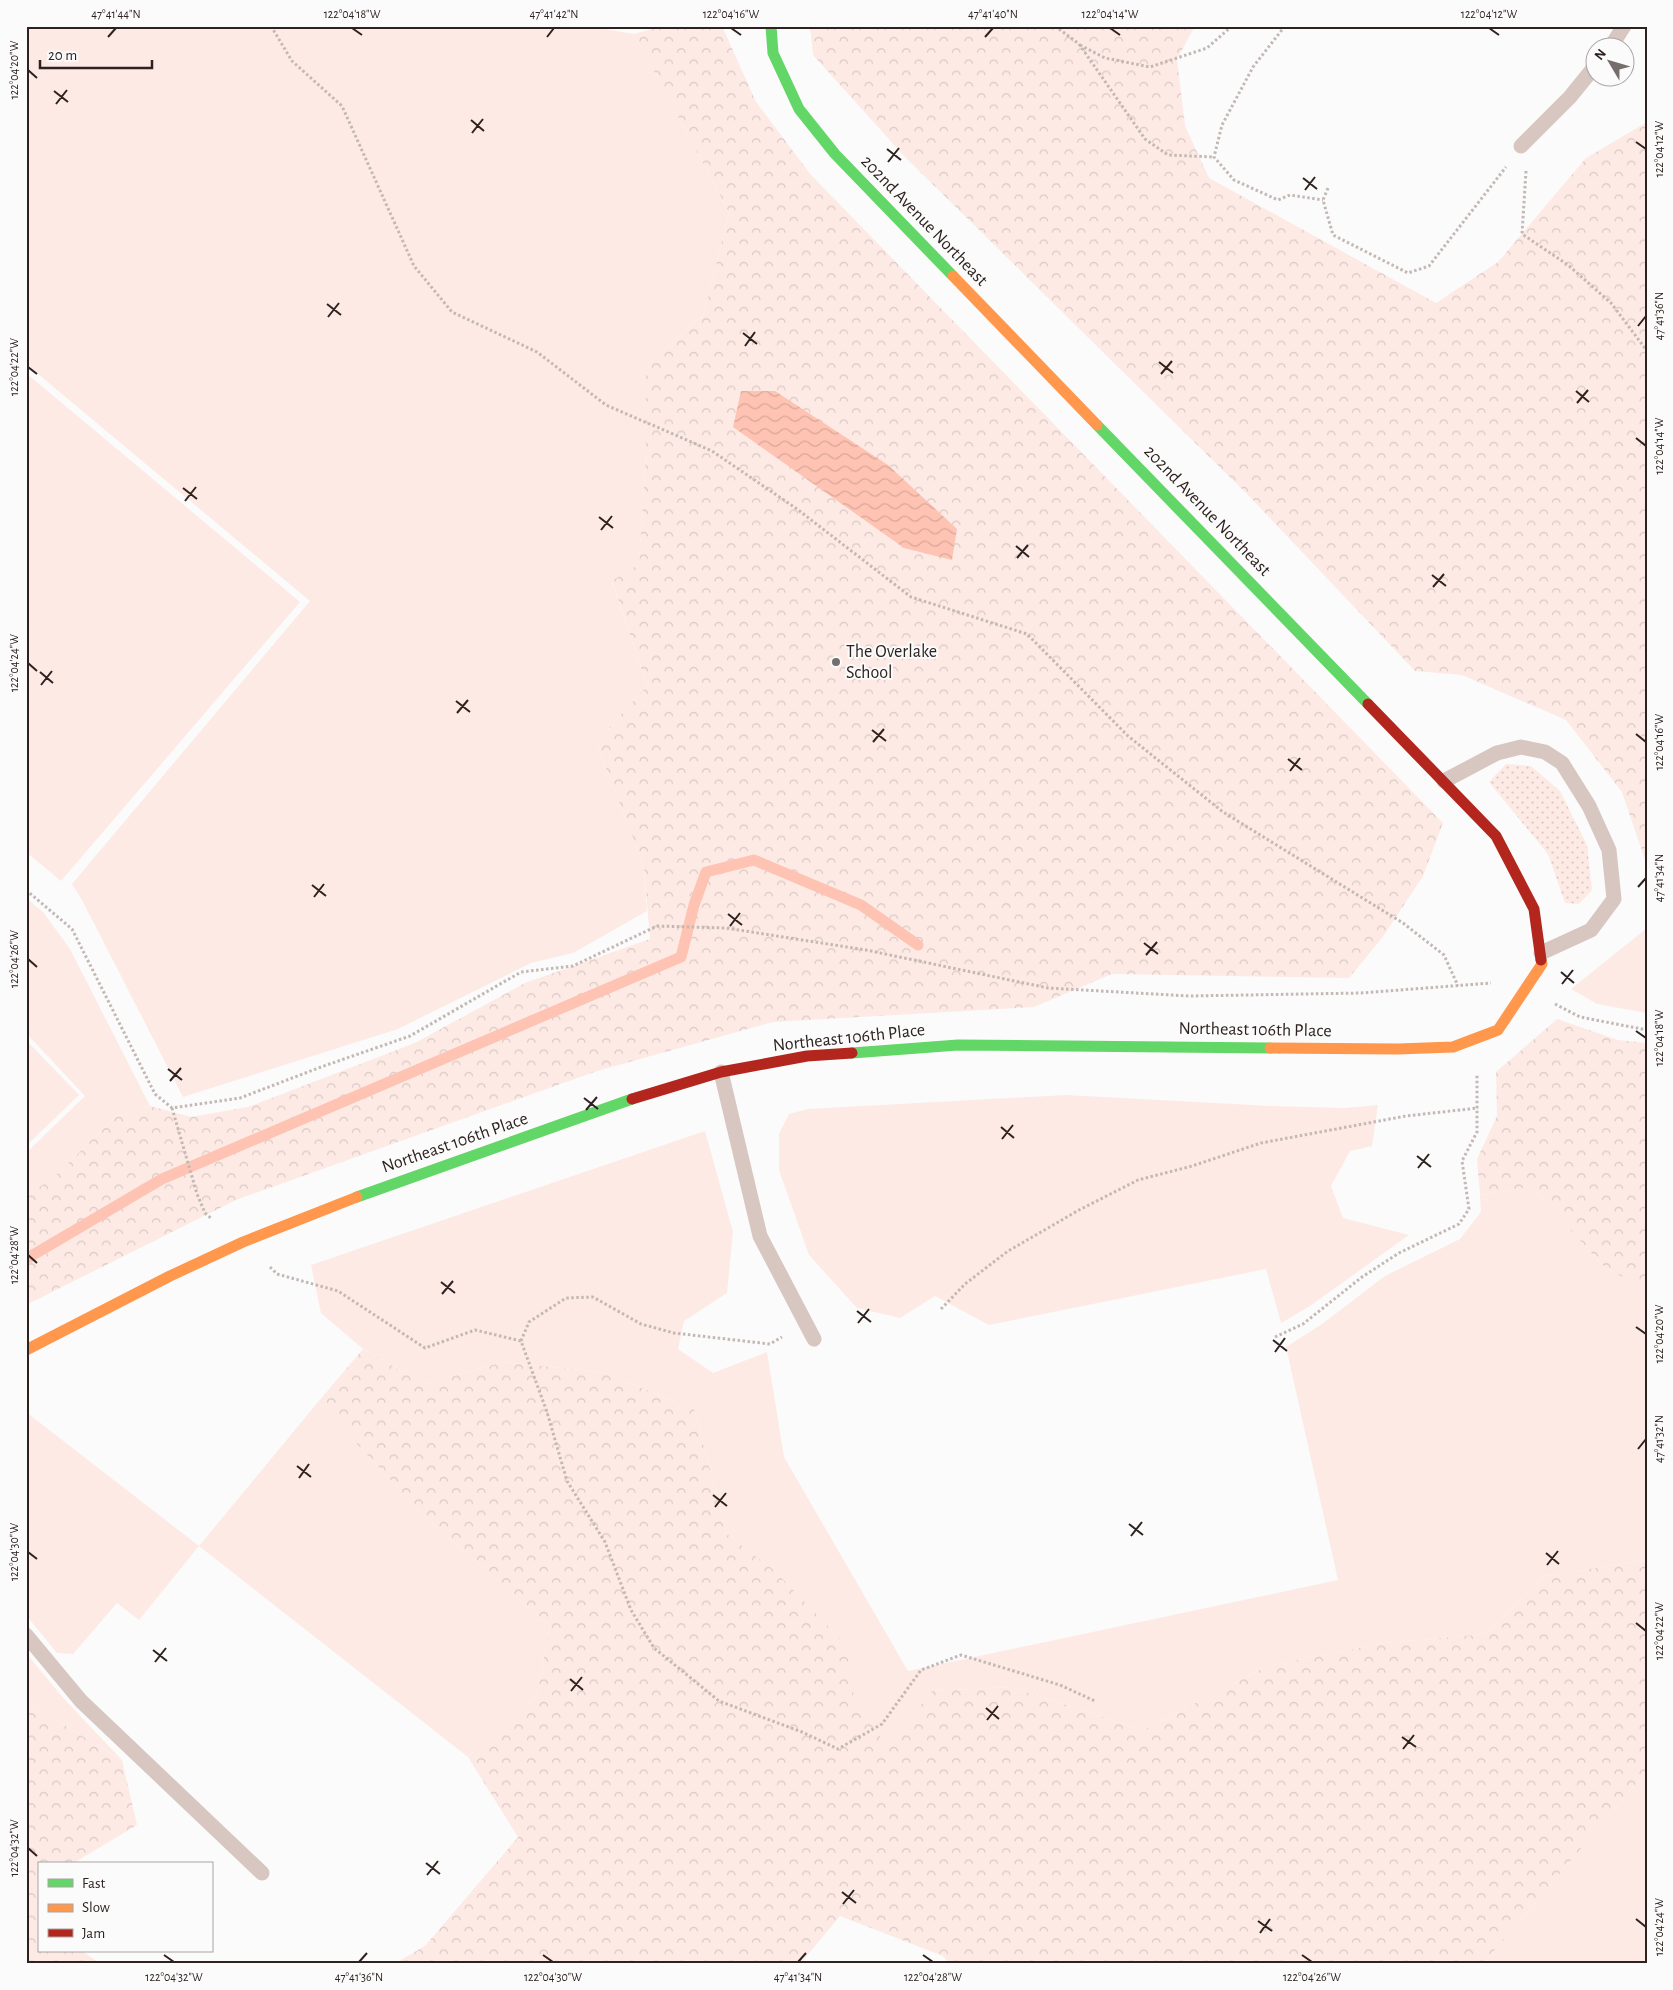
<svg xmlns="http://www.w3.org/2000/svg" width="1673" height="1990" viewBox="0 0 1673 1990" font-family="'Alegreya Sans',sans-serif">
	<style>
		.green { fill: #fdeae5 }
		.forest { fill: url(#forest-crowns) }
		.garden { fill: url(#garden-dots) }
		.water { fill: url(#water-waves) }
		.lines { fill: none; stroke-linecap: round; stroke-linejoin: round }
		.stream { stroke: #fec3b2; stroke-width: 11 }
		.path { stroke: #c3b8b4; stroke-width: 3; stroke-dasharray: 2.5 2.5; stroke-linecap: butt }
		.lane { stroke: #d8c6c1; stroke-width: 15 }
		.fast { stroke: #63d668; stroke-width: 11 }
		.slow { stroke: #ff974d; stroke-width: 11 }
		.jam { stroke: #b3261e; stroke-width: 11 }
		.ticks { fill: none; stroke: #2d221f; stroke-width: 2 }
		.poi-dot { fill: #756e6c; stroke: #fbfbfb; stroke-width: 2 }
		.labels { text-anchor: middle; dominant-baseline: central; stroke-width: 4; stroke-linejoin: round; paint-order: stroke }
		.street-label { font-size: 18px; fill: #2d221f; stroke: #fbfbfb }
		.poi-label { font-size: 18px; fill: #2d221f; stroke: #fbfbfb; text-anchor: start }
		.neatline { fill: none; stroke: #2d221f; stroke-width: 2 }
		.ticks-label { font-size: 12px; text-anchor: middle; fill: #2d221f }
	</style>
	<defs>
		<pattern id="forest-crowns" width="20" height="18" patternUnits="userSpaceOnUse" patternTransform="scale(1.25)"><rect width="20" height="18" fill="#fdeae5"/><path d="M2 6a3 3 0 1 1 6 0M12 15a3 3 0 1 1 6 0" fill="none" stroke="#d9c8c4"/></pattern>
		<pattern id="garden-dots" width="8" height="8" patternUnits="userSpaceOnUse" patternTransform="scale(1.25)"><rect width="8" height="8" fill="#fdeae5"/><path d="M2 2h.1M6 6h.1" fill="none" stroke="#d9c8c4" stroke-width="1.8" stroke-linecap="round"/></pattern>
		<pattern id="water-waves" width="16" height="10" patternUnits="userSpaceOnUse" patternTransform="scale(1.25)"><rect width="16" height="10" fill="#fec3b2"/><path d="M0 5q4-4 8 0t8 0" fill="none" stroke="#daa799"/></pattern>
	</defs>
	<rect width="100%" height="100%" fill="#fbfbfb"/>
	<!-- green -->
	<path class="green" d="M 26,26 L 587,26 L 634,34 L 729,212 L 704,314 L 646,366 L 646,454 L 639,564 L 612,582 L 647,686 L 596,742 L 644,867 L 647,911 L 573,953 L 531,963 L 398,1029 L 183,1097 L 82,900 L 72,884 L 310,601 L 26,364 Z
		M 26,373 L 300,602 L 61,881 L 26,852 Z
		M 26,898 L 43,912 L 70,949 L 150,1106 L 115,1117 L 56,1175 L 26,1197 L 26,1153 L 85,1096 L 26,1033 Z
		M 1647,928 L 1647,1013 L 1597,1004 L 1571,989 Z
		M 26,1040 L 79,1095 L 26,1146 Z
		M 1066,1095 L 1271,1106 L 1345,1108 L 1378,1105 L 1372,1146 L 1350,1151 L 1331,1186 L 1343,1218 L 1409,1235 L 1310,1306 L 1281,1323 L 1266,1269 L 989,1325 L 935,1296 L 900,1318 L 857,1308 L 809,1255 L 779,1170 L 779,1134 L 789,1114 L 808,1109 Z
		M 705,1131 L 733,1232 L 727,1293 L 684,1321 L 678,1349 L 713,1373 L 767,1352 L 784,1457 L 908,1671 L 1338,1580 L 1286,1347 L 1322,1324 L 1385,1276 L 1460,1239 L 1481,1212 L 1480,1195 L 1531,1187 L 1606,1269 L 1647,1289 L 1647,1560 L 1545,1576 L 1486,1634 L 1385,1643 L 1268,1666 L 1143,1730 L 1011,1687 L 932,1691 L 887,1748 L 854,1698 L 848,1648 L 775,1571 L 727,1534 L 694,1409 L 602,1372 L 503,1362 L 425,1384 L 363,1349 L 321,1313 L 311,1265 Z
		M 318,1402 L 425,1517 L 550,1626 L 537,1695 L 468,1757 L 199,1546 L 139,1620 L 117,1603 L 73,1654 L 57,1653 L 26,1615 L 26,1412 L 199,1546 Z
		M 26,1653 L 65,1700 L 122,1760 L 26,1702 Z
		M 1647,1771 L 1647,1964 L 1483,1964 Z"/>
	<!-- forest -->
	<path class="forest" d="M 663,26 L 722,26 L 756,102 L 811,175 L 1443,823 L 1423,876 L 1382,938 L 1349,978 L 1112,974 L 1034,1007 L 773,1022 L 597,1071 L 236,1200 L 26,1305 L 26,1197 L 56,1175 L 115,1117 L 150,1106 L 191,1117 L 248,1107 L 415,1043 L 525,983 L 650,939 L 644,867 L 596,742 L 647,686 L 612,581 L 639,564 L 646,454 L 646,366 L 704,314 L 729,212 L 634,34 Z
		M 810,26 L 1195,26 L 1177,59 L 1185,126 L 1209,178 L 1436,303 L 1498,262 L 1586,158 L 1647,122 L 1647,866 L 1622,792 L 1566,720 L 1462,675 L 1415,671 L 1248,495 L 906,158 L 813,55 Z
		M 1557,1019 L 1618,1040 L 1647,1043 L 1647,1289 L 1606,1269 L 1531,1187 L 1480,1195 L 1477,1159 L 1497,1116 L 1496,1072 Z
		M 363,1349 L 425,1384 L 503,1362 L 602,1372 L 694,1409 L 727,1534 L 775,1571 L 849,1648 L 854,1698 L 887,1747 L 932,1691 L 1011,1687 L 1143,1730 L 1268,1666 L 1385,1643 L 1486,1634 L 1545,1576 L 1647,1560 L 1647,1771 L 1483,1964 L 950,1964 L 943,1956 L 840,1916 L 800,1964 L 394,1964 L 425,1946 L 518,1837 L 468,1757 L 537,1695 L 550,1626 L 425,1517 L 318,1402 Z
		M 26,1702 L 122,1760 L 137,1825 L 72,1864 L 39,1864 L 39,1951 L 82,1951 L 101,1964 L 26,1964 Z"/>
	<!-- garden -->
	<path class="garden" d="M 1506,764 L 1531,766 L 1560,791 L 1587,845 L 1592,890 L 1579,904 L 1565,903 L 1548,854 L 1489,782 Z"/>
	<!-- water -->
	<path class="water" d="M 741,391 L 775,391 L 888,465 L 957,529 L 952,560 L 904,548 L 733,427 Z"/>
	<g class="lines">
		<!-- stream -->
		<path class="stream" d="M 26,1259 L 162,1179 L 681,957 L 694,905 L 706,872 L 754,860 L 861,905 L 918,945"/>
		<!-- path -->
		<path class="path" d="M 271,26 L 292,61 L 342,106 L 414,266 L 452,312 L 537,352 L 606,405 L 712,451 L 797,509 L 911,597 L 1027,634 L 1128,736 L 1223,812 L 1403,923 L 1444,955 L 1458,986
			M 1055,26 L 1079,44 L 1145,139 L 1168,155 L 1214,157
			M 1285,26 L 1253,67 L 1222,125 L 1214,157 L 1234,180 L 1278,200 L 1290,195 L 1323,200
			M 1080,45 L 1105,58 L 1150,67 L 1207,48 L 1232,26
			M 1526,171 L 1522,234 L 1568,265 L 1611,303 L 1647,351
			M 1328,188 L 1323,200 L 1333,235 L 1408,273 L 1429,266 L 1506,167
			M 26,890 L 72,929 L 155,1094 L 172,1108 L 240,1098 L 321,1067 L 410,1036 L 521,972 L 573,966 L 657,926 L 726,928 L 866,950 L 1048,988 L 1189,996 L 1361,993 L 1491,983
			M 1555,1004 L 1580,1017 L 1647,1030
			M 172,1108 L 197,1194 L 205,1213 L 212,1219
			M 270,1267 L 277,1274 L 338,1291 L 425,1348 L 475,1330 L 521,1341 L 547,1412 L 567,1481 L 605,1542 L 631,1610 L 654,1648 L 719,1701 L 802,1732 L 838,1749 L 882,1724 L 921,1670 L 961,1655 L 1060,1685 L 1095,1701
			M 941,1309 L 965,1284 L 1008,1251 L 1079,1210 L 1138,1180 L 1192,1166 L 1261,1143 L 1406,1116 L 1478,1108
			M 1275,1337 L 1303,1324 L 1362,1277 L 1399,1253 L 1459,1224 L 1469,1209 L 1462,1161 L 1477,1132 L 1477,1075
			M 521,1341 L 529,1322 L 566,1298 L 593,1297 L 641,1324 L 674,1333 L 770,1344 L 782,1337"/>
		<!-- lane -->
		<path class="lane" d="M 1610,48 L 1624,26
			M 1521,146 L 1570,97 L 1596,65
			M 1444,781 L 1497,753 L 1521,747 L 1545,752 L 1562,763 L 1589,806 L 1609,850 L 1614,899 L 1591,930 L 1541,953
			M 721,1072 L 760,1236 L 814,1339
			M 26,1635 L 81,1701 L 262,1873"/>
		<!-- fast -->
		<path class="fast" d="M 771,26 L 773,53 L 799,109 L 835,154 L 953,276
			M 1097,425 L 1368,704
			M 852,1053 L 958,1045 L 1270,1048
			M 357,1197 L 632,1099"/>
		<!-- slow -->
		<path class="slow" d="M 953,276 L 1097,425
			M 1270,1048 L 1398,1049 L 1453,1047 L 1498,1030 L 1542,964 L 1541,960
			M 26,1350 L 170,1276 L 243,1242 L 357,1197"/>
		<!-- jam -->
		<path class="jam" d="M 1368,704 L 1496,836 L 1534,909 L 1541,960
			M 632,1099 L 721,1072 L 807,1056 L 852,1053"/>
	</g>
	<!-- ticks -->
	<path class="ticks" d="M 352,28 L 362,35M 731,28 L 741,35M 1110,28 L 1120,35M 1489,28 L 1499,35M 108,37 L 116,28M 547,37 L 554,28M 985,37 L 993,28M 28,70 L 37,78M 54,91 L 68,102M 56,104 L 67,90M 471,120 L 484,131M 472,133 L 483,119M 1636,142 L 1646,149M 887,149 L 901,160M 888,162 L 899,148M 1303,178 L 1317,189M 1305,190 L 1315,177M 327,304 L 341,315M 328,317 L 339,303M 1638,326 L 1646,316M 743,333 L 757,344M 745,346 L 755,332M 1159,362 L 1173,373M 28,367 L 37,374M 1161,374 L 1172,361M 1576,391 L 1589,402M 1577,403 L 1588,390M 1636,438 L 1646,446M 183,488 L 197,499M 185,501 L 196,487M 599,517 L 613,528M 601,530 L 612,516M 1016,546 L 1029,557M 1017,558 L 1028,545M 1432,575 L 1446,586M 1433,587 L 1444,574M 28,663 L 37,671M 40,672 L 53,683M 41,685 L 52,671M 456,701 L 470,712M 457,713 L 468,700M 872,730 L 886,741M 1636,734 L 1646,742M 873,742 L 884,729M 1288,759 L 1302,770M 1290,771 L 1300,758M 312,885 L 326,896M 1638,887 L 1646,878M 314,897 L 324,884M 728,914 L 742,925M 730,926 L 740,913M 1144,943 L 1158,954M 1146,955 L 1157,942M 28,959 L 37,967M 1561,972 L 1574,983M 1562,984 L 1573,970M 1636,1031 L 1646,1038M 168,1069 L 182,1080M 170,1081 L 181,1068M 584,1098 L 598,1109M 586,1110 L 597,1097M 1001,1127 L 1014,1138M 1002,1139 L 1013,1125M 1417,1156 L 1431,1167M 1418,1168 L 1429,1154M 28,1255 L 37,1263M 441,1282 L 455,1293M 442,1294 L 453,1281M 857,1311 L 871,1322M 858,1323 L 869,1309M 1636,1327 L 1646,1334M 1273,1340 L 1287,1351M 1275,1352 L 1285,1338M 1638,1449 L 1646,1439M 297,1466 L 311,1477M 299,1478 L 309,1464M 713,1495 L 727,1506M 715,1507 L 726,1493M 1129,1524 L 1143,1535M 1131,1536 L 1142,1522M 28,1552 L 37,1559M 1546,1553 L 1559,1564M 1547,1565 L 1558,1551M 1636,1623 L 1646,1631M 153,1650 L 167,1661M 155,1662 L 166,1648M 570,1679 L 583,1690M 571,1691 L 582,1677M 986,1708 L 999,1719M 987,1720 L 998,1706M 1402,1737 L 1416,1747M 1403,1749 L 1414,1735M 28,1848 L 37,1856M 426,1863 L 440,1874M 427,1875 L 438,1861M 842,1892 L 856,1903M 843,1904 L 854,1890M 1636,1919 L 1646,1927M 1258,1921 L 1272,1931M 1260,1933 L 1270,1919M 164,1955 L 174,1962M 543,1955 L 553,1962M 923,1955 L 933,1962M 1302,1955 L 1312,1962M 359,1962 L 367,1953M 798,1962 L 806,1953"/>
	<!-- markers -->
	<circle class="poi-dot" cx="836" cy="662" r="5"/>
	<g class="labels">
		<!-- street labels -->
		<g class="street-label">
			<text transform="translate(924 221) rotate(46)">202nd Avenue Northeast</text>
			<text transform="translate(1207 511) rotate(46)">202nd Avenue Northeast</text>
			<text transform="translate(1255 1030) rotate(1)">Northeast 106th Place</text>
			<text transform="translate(849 1038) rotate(-6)">Northeast 106th Place</text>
			<text transform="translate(455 1143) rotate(-19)">Northeast 106th Place</text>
		</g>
		<!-- poi labels -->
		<g class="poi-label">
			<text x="846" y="652">The Overlake<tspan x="846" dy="21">School</tspan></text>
		</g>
	</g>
	<!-- border -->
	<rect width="1673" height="1990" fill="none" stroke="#fbfbfb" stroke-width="55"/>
	<!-- legend -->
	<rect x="38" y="1862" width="175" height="90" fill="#fbfbfb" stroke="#a9a4a3"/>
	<rect x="48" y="1879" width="25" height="8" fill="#63d668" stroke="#a9a4a3"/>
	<text x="82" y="1888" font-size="15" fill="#2d221f">Fast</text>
	<rect x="48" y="1904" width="25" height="8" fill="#ff974d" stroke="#a9a4a3"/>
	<text x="82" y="1912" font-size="15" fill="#2d221f">Slow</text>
	<rect x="48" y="1929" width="25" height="8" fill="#b3261e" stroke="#a9a4a3"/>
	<text x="82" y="1938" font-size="15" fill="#2d221f">Jam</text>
	<!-- north arrow -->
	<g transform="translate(1610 62) rotate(308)"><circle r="24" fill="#fbfbfb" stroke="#a9a4a3"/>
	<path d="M0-4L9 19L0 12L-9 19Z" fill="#756e6c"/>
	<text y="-8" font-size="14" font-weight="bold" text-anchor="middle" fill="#2d221f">N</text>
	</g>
	<!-- scale -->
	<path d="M40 60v8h112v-8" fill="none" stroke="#2d221f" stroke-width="2.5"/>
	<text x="48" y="60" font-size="15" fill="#2d221f" stroke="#fbfbfb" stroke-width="4" paint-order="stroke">20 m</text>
	<rect x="28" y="28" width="1618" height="1934" class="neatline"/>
	<g class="ticks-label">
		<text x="116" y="18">47°41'44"N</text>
		<text x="352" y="18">122°04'18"W</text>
		<text x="554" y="18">47°41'42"N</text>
		<text x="731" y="18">122°04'16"W</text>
		<text x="993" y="18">47°41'40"N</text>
		<text x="1110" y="18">122°04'14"W</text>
		<text x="1489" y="18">122°04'12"W</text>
		<text transform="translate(14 70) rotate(-90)" y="4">122°04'20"W</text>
		<text transform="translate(1659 149) rotate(-90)" y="4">122°04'12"W</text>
		<text transform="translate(1659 316) rotate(-90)" y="4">47°41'36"N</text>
		<text transform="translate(14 367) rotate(-90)" y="4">122°04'22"W</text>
		<text transform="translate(1659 446) rotate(-90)" y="4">122°04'14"W</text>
		<text transform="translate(14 663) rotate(-90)" y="4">122°04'24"W</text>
		<text transform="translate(1659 742) rotate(-90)" y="4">122°04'16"W</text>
		<text transform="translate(1659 878) rotate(-90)" y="4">47°41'34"N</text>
		<text transform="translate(14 959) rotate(-90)" y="4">122°04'26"W</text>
		<text transform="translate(1659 1038) rotate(-90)" y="4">122°04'18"W</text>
		<text transform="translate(14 1255) rotate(-90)" y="4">122°04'28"W</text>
		<text transform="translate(1659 1334) rotate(-90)" y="4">122°04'20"W</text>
		<text transform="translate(1659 1439) rotate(-90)" y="4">47°41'32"N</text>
		<text transform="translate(14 1552) rotate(-90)" y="4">122°04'30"W</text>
		<text transform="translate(1659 1631) rotate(-90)" y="4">122°04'22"W</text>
		<text transform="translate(14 1848) rotate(-90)" y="4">122°04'32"W</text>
		<text transform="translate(1659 1927) rotate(-90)" y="4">122°04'24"W</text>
		<text x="174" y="1981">122°04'32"W</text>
		<text x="359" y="1981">47°41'36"N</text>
		<text x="553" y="1981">122°04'30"W</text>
		<text x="798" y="1981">47°41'34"N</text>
		<text x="933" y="1981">122°04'28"W</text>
		<text x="1312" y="1981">122°04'26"W</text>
	</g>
</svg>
